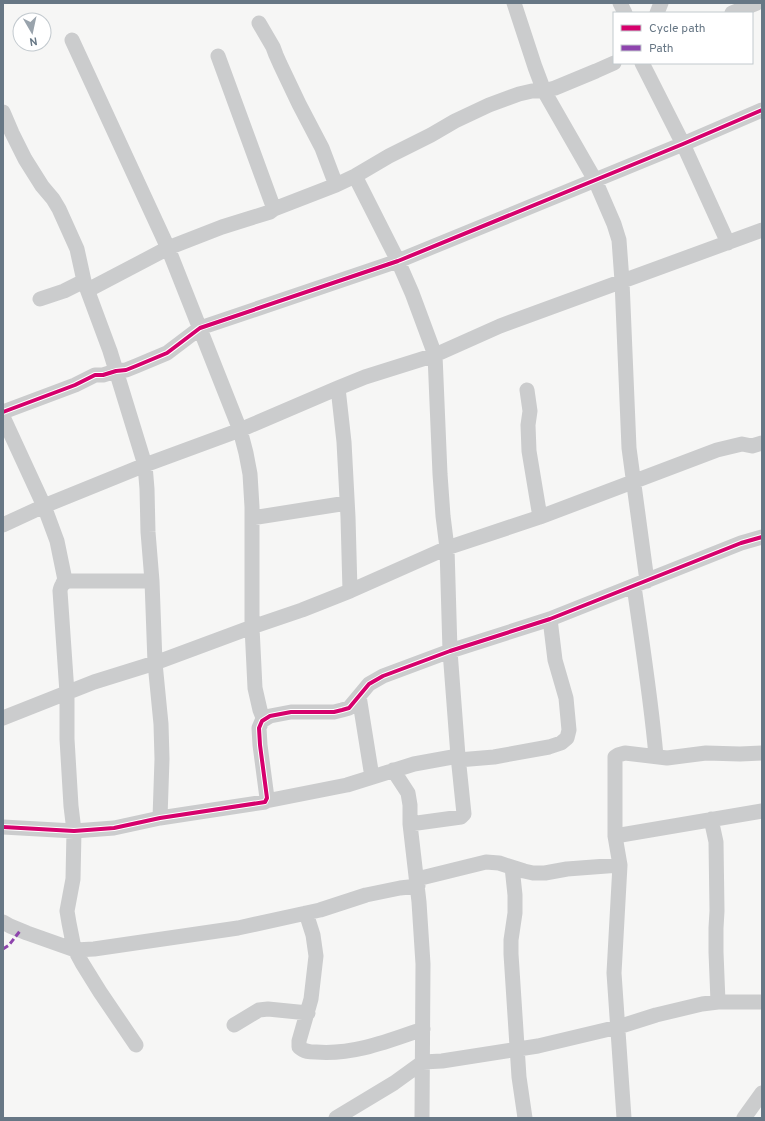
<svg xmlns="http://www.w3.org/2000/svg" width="765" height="1121" viewBox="0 0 765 1121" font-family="Overpass,sans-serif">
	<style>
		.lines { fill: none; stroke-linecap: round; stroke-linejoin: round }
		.minor { stroke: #cbcccd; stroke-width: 15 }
		.quiet { stroke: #8e44ad; stroke-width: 3; stroke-dasharray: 6 3; stroke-linecap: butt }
		.cycleway-casing { stroke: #fff; stroke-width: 6 }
		.cycleway { stroke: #d6006c; stroke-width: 4 }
	</style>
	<rect width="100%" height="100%" fill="#f6f6f5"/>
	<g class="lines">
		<!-- minor -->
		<path class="minor" d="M 514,3 L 535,67 L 544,91 L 595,180 L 614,224 L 619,240 L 622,281 L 629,448 L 647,581
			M 620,3 L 625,13
			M 657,13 L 661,3
			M 732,13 L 757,3
			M 259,23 L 273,47 L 276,55 L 280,64 L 299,104 L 322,148 L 336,185
			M 72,40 L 168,248 L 240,430 L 246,453 L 250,474 L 252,507 L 252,627 L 255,688 L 260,710 L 264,720
			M 218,56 L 274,209
			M 642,63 L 683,144 L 728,243
			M 3,112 L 12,133 L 25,159 L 42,186 L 53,199 L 59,209 L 77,249 L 84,281 L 110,351 L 145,465 L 147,489 L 148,532 L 152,581 L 155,663 L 161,724 L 162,759 L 160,818
			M 355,176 L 398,261 L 412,293 L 435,355 L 440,474 L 443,516 L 447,548 L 450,651 L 458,756 L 464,814 L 461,817 L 410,824
			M 88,290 L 168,248 L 222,227 L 270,212 L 274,209 L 336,185 L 355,176 L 389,156 L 431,135 L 455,121 L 489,105 L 519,94 L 532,91 L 544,91 L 555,88 L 596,71 L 614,63
			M 40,299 L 64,291 L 84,281
			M 338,388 L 344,442 L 348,517 L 350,591
			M 527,390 L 530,411 L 528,425 L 529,451 L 540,517
			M 3,412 L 75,385 L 95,375 L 103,375 L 116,371 L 126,370 L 136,366 L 167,353 L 200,328 L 398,261 L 683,144 L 762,110
			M 3,417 L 44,506 L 57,541 L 65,580 L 63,583
			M 252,518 L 347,503
			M 3,525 L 44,506 L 145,465 L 240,430 L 338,388 L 365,377 L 435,355 L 500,326 L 762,230
			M 634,586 C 642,643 651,699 656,756
			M 359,696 L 372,777
			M 3,718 L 94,682 L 155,663 L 252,627 L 302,610 L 350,591 L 447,548 L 540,517 L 717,450 L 742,444 L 752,446 L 762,443
			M 458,760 L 494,757 L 549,747 L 561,743 L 567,738 L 569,730 L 566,698 L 555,660 L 550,619
			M 393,770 L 408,793 L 410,805 L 410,824 L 419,902 L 423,964 L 422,1118
			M 266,801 L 347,785 L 414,764 L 458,756
			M 711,819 L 716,842 L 717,911 L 716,928 L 716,952 L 718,1002
			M 3,827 L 74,831 L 114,828 L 160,818 L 265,802 L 267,798 L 260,745 L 259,728 L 262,721 L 270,716 L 291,712 L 334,712 L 342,710 L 349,708 L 369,684 L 383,676 L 450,651 L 550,619 L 741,543 L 762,537
			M 615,836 L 762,811
			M 512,867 L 515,895 L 515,913 L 511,940 L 511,954 L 519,1077 L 525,1118
			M 417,879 L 486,862 L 499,863 L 524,871 L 533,873 L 545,873 L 567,869 L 620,865
			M 306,913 L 313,935 L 316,956 L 311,999 L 299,1041 L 299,1047 C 304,1052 310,1052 316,1052 C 354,1055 388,1041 423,1029
			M 3,922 L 10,926 L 27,933 L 75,950 L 94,949 L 238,928 L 320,910 L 366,895 L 400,888 L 418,886
			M 234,1025 L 259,1010 L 268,1009 L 308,1013
			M 136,1045 L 100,992 L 82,963 L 75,950 L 73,943 L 69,923 L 67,911 L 73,879 L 74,831 L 71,806 L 67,739 L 67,693 L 60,591 C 61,585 63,583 69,581 L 152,581
			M 336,1118 L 394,1083 L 423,1062 L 442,1061 L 538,1046 L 618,1027 L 656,1015 L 702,1004 L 718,1002 L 762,1002
			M 624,1118 L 614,973 L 620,865 L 615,836 L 615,757 L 618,755 L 625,753 L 667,758 L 706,753 L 740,754 L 762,753
			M 744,1118 L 762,1093"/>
		<!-- quiet -->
		<path class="quiet" d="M 3,949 L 9,945 L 20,931"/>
		<defs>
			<path id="cycleway" d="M 3,412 L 75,385 L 95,375 L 103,375 L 116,371 L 126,370 L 136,366 L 167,353 L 200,328 L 398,261 L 683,144 L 762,110
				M 3,827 L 74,831 L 114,828 L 160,818 L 265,802 L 267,798 L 260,745 L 259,728 L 262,721 L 270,716 L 291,712 L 334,712 L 342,710 L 349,708 L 369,684 L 383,676 L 450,651 L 550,619 L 741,543 L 762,537"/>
		</defs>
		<!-- cycleway casing -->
		<use href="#cycleway" class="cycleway-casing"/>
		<!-- cycleway -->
		<use href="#cycleway" class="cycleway"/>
	</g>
	<!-- border -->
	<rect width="765" height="1121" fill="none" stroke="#677785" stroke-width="8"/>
	<!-- legend -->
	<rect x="613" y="12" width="140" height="52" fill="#ffffff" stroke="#c2c9ce"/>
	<rect x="621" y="25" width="20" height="6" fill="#d6006c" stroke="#c2c9ce"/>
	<text x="649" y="32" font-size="12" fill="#677785">Cycle path</text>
	<rect x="621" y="45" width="20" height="6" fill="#8e44ad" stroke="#c2c9ce"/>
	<text x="649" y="52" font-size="12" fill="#677785">Path</text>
	<!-- north arrow -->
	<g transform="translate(32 32) rotate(171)"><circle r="19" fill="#ffffff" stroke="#c2c9ce"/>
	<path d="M0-3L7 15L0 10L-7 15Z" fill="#99a3ac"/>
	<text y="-6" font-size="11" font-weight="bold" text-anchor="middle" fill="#677785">N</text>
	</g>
</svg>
